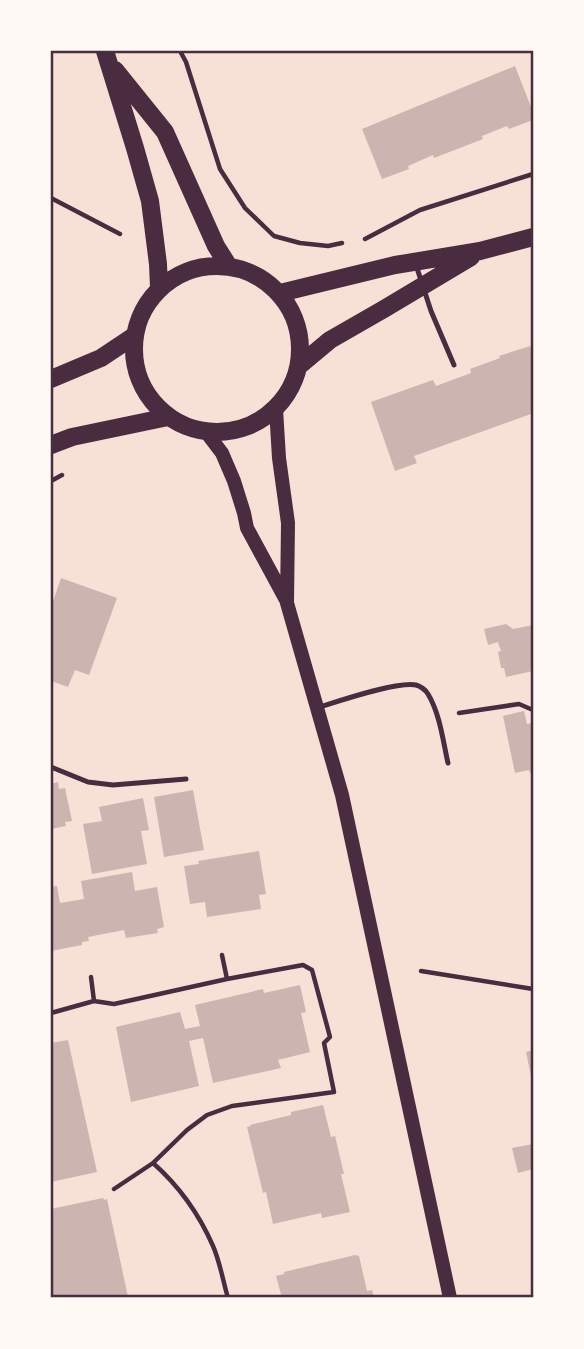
<svg xmlns="http://www.w3.org/2000/svg" width="584" height="1349" viewBox="0 0 584 1349" font-family="'Fira Sans',sans-serif">
	<style>
		.building { fill: #ccb4b1 }
		.lines { fill: none; stroke-linecap: round; stroke-linejoin: round }
		.path { stroke: #4a2c40; stroke-width: 4.5 }
		.service { stroke: #4a2c40; stroke-width: 5 }
		.secondary { stroke: #4a2c40; stroke-width: 14 }
		.primary { stroke: #4a2c40; stroke-width: 18 }
		.neatline { fill: none; stroke: #4a2c40; stroke-width: 2.5 }
	</style>
	<rect width="100%" height="100%" fill="#f7e1d7"/>
	<!-- building -->
	<path class="building" d="M 515,66 L 533,112 L 533,120 L 509,129 L 507,126 L 482,136 L 483,139 L 434,158 L 433,155 L 408,166 L 409,169 L 382,179 L 362,129 Z
		M 530,346 L 533,356 L 533,421 L 531,414 L 414,456 L 417,463 L 395,471 L 371,402 L 433,380 L 436,386 L 471,373 L 470,369 L 500,358 L 499,356 Z
		M 61,578 L 117,598 L 89,675 L 75,670 L 68,687 L 51,681 L 51,607 Z
		M 506,624 L 513,629 L 533,625 L 533,671 L 506,677 L 504,668 L 501,668 L 498,652 L 501,651 L 498,642 L 488,645 L 484,629 Z
		M 524,711 L 527,724 L 533,723 L 533,772 L 530,773 L 529,770 L 515,773 L 503,716 Z
		M 58,782 L 59,789 L 65,788 L 72,821 L 65,822 L 66,826 L 51,829 L 51,784 Z
		M 193,790 L 204,850 L 164,857 L 154,797 Z
		M 143,798 L 149,830 L 141,831 L 147,864 L 92,874 L 83,824 L 102,821 L 99,807 Z
		M 259,851 L 266,894 L 259,895 L 261,909 L 207,917 L 205,902 L 190,904 L 184,866 L 199,864 L 198,861 Z
		M 132,872 L 135,891 L 157,887 L 164,927 L 157,929 L 158,933 L 126,938 L 124,930 L 88,937 L 89,941 L 82,942 L 82,945 L 51,951 L 51,887 L 57,886 L 60,903 L 84,899 L 81,881 Z
		M 300,985 L 306,1012 L 301,1013 L 310,1052 L 278,1060 L 281,1068 L 213,1083 L 203,1038 L 189,1041 L 199,1086 L 131,1102 L 116,1027 L 180,1012 L 185,1029 L 200,1026 L 195,1005 L 263,989 L 264,993 Z
		M 68,1040 L 97,1172 L 51,1182 L 51,1043 Z
		M 533,1050 L 533,1081 L 532,1081 L 526,1052 Z
		M 323,1105 L 331,1137 L 335,1136 L 344,1174 L 341,1174 L 350,1212 L 322,1218 L 321,1213 L 273,1224 L 266,1192 L 263,1193 L 247,1127 L 251,1126 L 250,1125 L 291,1115 L 291,1112 Z
		M 533,1144 L 533,1169 L 518,1173 L 512,1148 Z
		M 103,1198 L 104,1200 L 107,1199 L 128,1297 L 51,1298 L 51,1209 Z
		M 355,1255 L 359,1256 L 367,1291 L 372,1290 L 374,1298 L 282,1298 L 276,1276 L 284,1274 L 284,1272 Z"/>
	<g class="lines">
		<!-- path -->
		<path class="path" d="M 180,51 L 186,62 L 220,169 L 245,208 L 274,236 L 300,243 L 328,246 L 342,243
			M 51,198 L 120,234
			M 365,239 L 420,210 L 533,174
			M 51,481 L 62,475
			M 459,713 L 519,704 L 533,710
			M 421,971 L 533,989
			M 94,1001 L 114,1004 L 227,979
			M 51,1013 L 94,1001 L 91,977
			M 153,1163 C 179,1186 199,1214 213,1246 C 220,1262 223,1281 228,1298
			M 114,1189 L 153,1163 L 187,1130 L 207,1115 L 232,1106 L 334,1092 L 324,1043 L 330,1037 L 312,970 L 303,965 L 227,979 L 222,955"/>
		<!-- service -->
		<path class="service" d="M 416,265 L 431,311 L 454,365
			M 320,707 C 339,701 398,681 416,685 C 420,686 426,690 428,694 C 440,714 443,741 448,763
			M 51,767 L 88,782 L 113,785 L 186,779"/>
		<!-- secondary -->
		<path class="secondary" d="M 276,409 L 279,458 L 288,523 L 287,603 L 342,795 L 450,1298
			M 206,432 L 222,453 L 234,481 L 244,513 L 247,528 L 286,600"/>
		<!-- primary -->
		<path class="primary" d="M 105,51 L 135,148 L 150,201 L 158,264 L 159,288
			M 115,70 L 165,132 L 216,246 L 228,265
			M134 349a83 83 0 1 1 166 0a83 83 0 1 1-166 0Z
			M 280,293 L 395,265 L 480,251 L 533,237
			M 300,365 L 330,340 L 384,309 L 471,257
			M 51,379 L 101,358 L 134,336
			M 51,445 L 72,437 L 168,417"/>
	</g>
	<!-- border -->
	<rect width="584" height="1349" fill="none" stroke="#fffaf5" stroke-width="105"/>
	<rect x="52" y="52" width="480" height="1244" class="neatline"/>
</svg>
